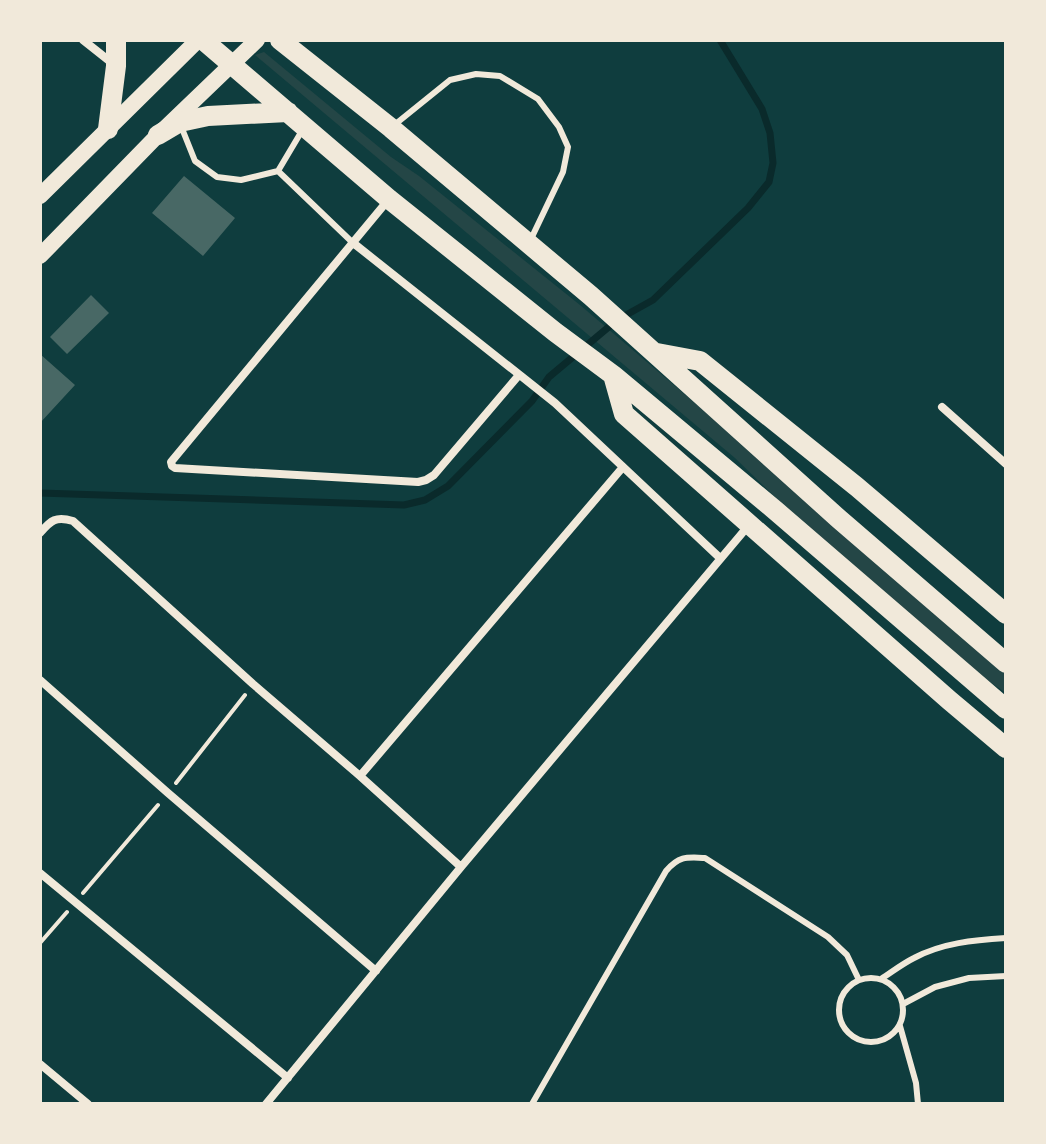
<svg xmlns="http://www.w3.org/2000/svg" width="1046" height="1144" viewBox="0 0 1046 1144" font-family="'Titillium Web',sans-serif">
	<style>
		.green { fill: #244646 }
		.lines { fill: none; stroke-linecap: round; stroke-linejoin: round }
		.stream { stroke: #0a2a2b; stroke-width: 7 }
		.building { fill: #486865 }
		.path { stroke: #f1e9da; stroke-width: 4 }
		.service { stroke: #f1e9da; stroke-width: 6 }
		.minor { stroke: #f1e9da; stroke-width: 8 }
		.secondary { stroke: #f1e9da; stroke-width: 16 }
		.trunk { stroke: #f1e9da; stroke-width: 20 }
	</style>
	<rect width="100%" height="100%" fill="#0f3d3e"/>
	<!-- green -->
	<path class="green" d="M 264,52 L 391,157 L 419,176 L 580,305 L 1006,668 L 1006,693 L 968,667 L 819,540 L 735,458 L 255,55 Z"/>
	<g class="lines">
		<!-- stream -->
		<path class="stream" d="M 40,493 L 404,505 L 425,500 L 448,486 L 532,401 L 549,377 L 617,320 L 653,300 L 748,208 L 769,182 L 773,163 L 770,133 L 762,109 L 720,40"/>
	</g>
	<!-- building -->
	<path class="building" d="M 184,176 L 235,218 L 203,256 L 152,213 Z
		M 91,295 L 109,313 L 67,354 L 50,337 Z
		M 40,354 L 75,385 L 40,423 Z"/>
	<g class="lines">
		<!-- path -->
		<path class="path" d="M 176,783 L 245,695
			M 83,893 L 158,805
			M 40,943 L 67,912"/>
		<!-- service -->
		<path class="service" d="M 181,126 L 195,161 L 217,177 L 241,180 L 278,171 L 352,242
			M 393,126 L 450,80 L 476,74 L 500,76 L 538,99 L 559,127 L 568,147 L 563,172 L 531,239
			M 278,171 L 303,129
			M839 1010a32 32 0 1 1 64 0a32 32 0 1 1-64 0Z
			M 881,979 C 892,972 902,964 914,958 C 942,943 974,940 1006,938
			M 903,1004 L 935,987 L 969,978 L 1006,976
			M 900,1026 L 916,1083 L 918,1104
			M 532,1104 L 666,871 C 679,856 686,857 705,858 L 828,937 L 847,955 L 859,980"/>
		<!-- minor -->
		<path class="minor" d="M 83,40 L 112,63
			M 389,199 L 171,462 L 172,466 L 175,468 L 418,482 L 426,480 L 434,475 L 519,375
			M 352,242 L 555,403 L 720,558
			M 942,407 L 1006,464
			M 40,533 C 51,520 56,516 73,521 L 253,684 L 360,776 L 461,867
			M 40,680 L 168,793 L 376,971
			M 360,776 L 623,467
			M 40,873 L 288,1078
			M 40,1064 L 88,1104
			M 266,1104 L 461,867 L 749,525"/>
		<!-- secondary -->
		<path class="secondary" d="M 40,196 L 198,40
			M 40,256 L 158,135 L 257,40"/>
		<!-- trunk -->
		<path class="trunk" d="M 203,40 L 389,199 L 555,332 L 613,375 L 776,511 L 1006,709
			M 280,40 L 391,128 L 591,296 L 839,519 L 1006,663
			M 108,129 L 116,66 L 116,40
			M 158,135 L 180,122 L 208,116 L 288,112
			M 657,353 L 700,361 L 857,487 L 1006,614
			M 613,375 L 624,414 L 949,700 L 1006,748"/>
	</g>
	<!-- border -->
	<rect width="1046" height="1144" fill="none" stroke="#f1e9da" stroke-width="84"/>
</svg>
